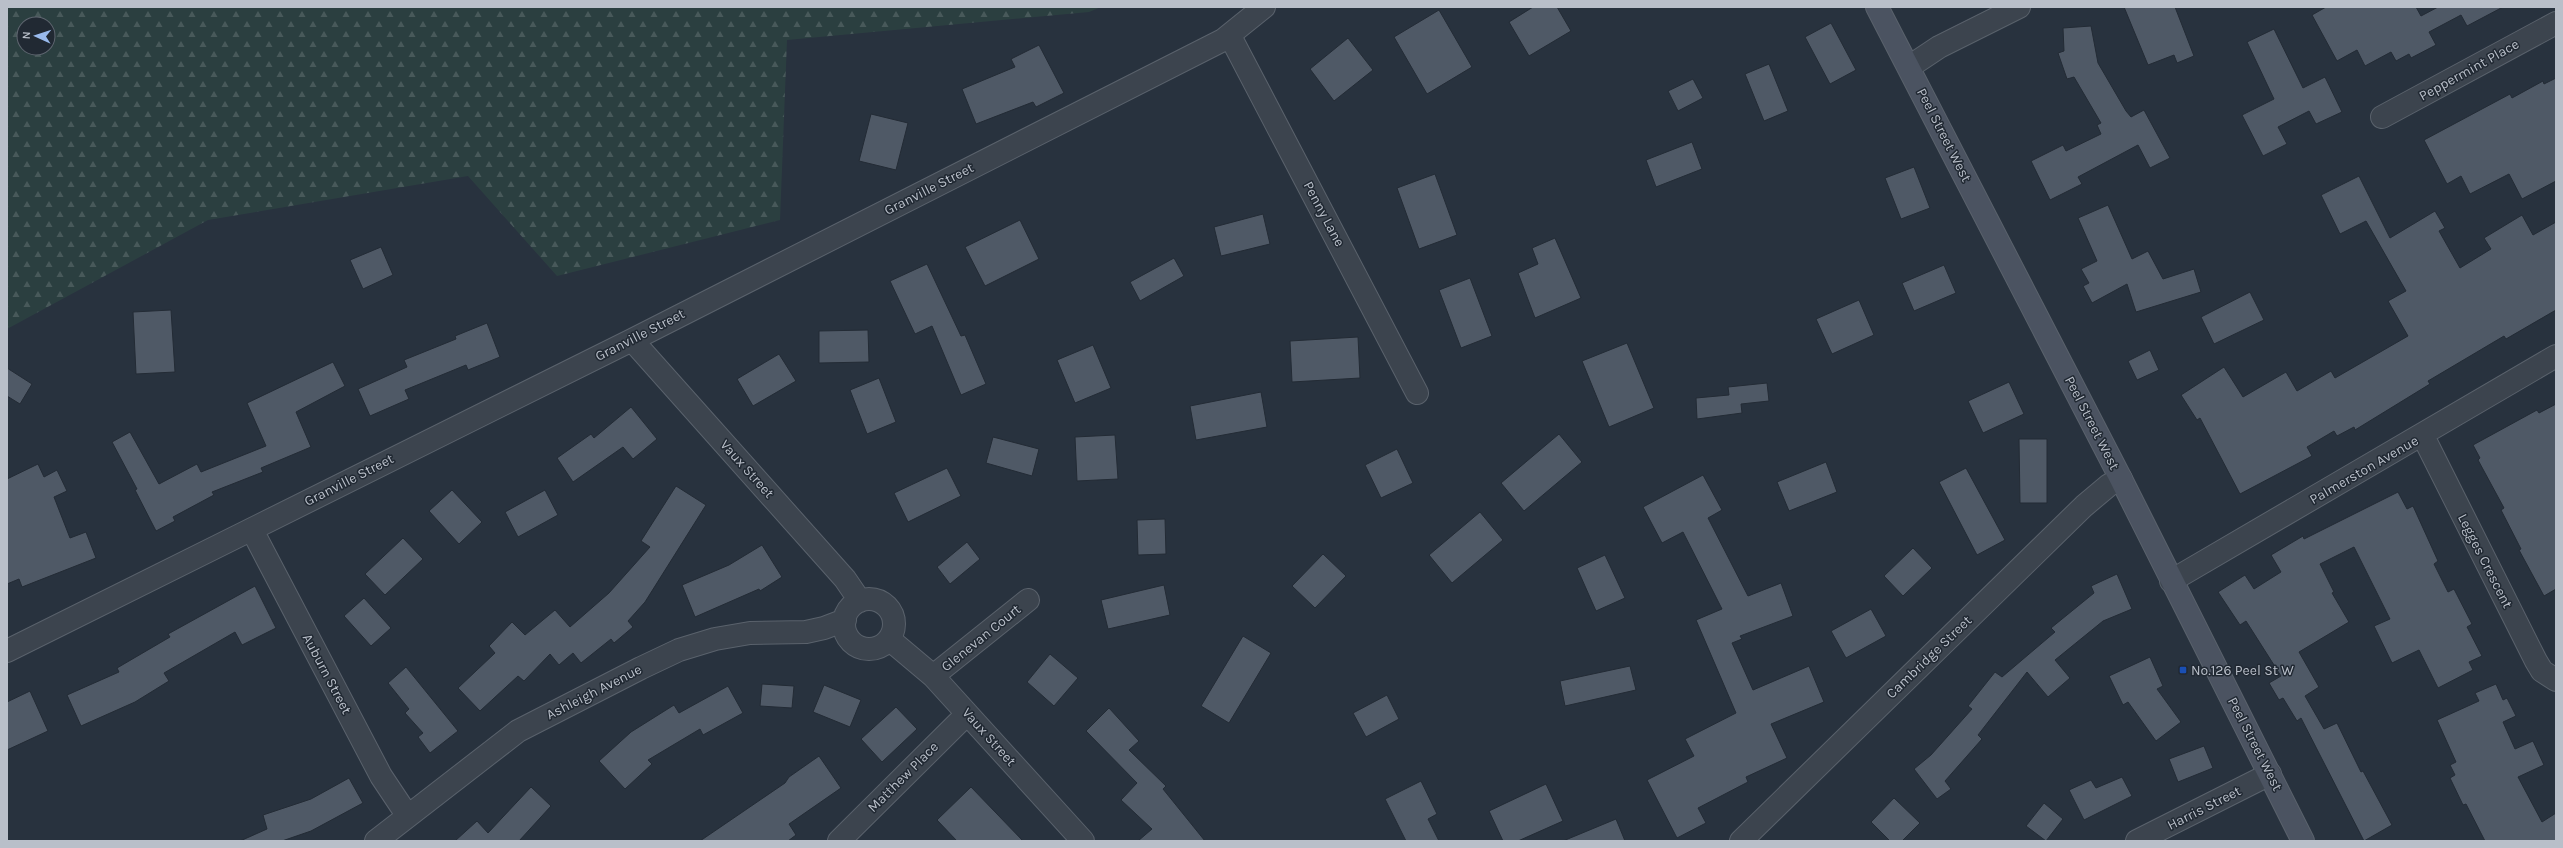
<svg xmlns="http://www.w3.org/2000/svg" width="2563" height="848" viewBox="0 0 2563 848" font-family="Karla,sans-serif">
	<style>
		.forest { fill: url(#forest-firs); fill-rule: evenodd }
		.building { fill: #4f5966; stroke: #232b35 }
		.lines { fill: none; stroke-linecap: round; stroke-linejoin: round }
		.street-casing { stroke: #5a626c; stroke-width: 24 }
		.secondary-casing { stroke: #5a626c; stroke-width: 24 }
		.street { stroke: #3c444e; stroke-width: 22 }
		.secondary { stroke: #4b5361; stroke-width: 22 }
		.transit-dot { fill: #1a4fb4; stroke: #212933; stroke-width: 1.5 }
		.labels { text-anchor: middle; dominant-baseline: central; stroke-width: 3; stroke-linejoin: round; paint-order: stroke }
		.street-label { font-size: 14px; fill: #b9bfc9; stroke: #212933 }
		.poi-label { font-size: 14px; fill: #b9bfc9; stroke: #212933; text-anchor: start }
	</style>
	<defs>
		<pattern id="forest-firs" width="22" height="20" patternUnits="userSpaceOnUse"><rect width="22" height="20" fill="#2b3f40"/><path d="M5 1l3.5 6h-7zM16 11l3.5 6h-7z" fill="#48595a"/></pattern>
	</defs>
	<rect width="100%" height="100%" fill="#28323e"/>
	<!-- forest -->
	<path class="forest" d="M 7,7 L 1101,7 L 1089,12 L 787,40 L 780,220 L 557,276 L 468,176 L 208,220 L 7,329 ZM 24,24 L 48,24 L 48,48 L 24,48 Z"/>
	<!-- building -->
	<path class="building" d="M 1533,7 L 1557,7 L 1571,31 L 1529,56 L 1509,22 Z
		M 2124,7 L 2175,7 L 2194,56 L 2177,63 L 2174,55 L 2148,65 Z
		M 2326,7 L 2416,7 L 2421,16 L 2438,7 L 2503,7 L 2467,26 L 2461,15 L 2429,32 L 2436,45 L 2411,58 L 2409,54 L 2396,61 L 2391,52 L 2365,66 L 2357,50 L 2337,61 L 2312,15 Z
		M 1439,10 L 1472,67 L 1427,94 L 1394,37 Z
		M 1831,23 L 1856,70 L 1830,84 L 1805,37 Z
		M 2091,26 L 2098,63 L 2126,111 L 2131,117 L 2144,110 L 2170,158 L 2150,168 L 2138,145 L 2078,177 L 2082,184 L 2050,200 L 2031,161 L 2063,145 L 2066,151 L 2101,134 L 2097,125 L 2101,123 L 2074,77 L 2067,79 L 2058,53 L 2064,51 L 2063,28 Z
		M 2274,29 L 2303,88 L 2325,77 L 2342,112 L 2316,124 L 2309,111 L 2278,127 L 2287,144 L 2263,156 L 2242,115 L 2274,99 L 2247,42 Z
		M 1348,38 L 1373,70 L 1334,101 L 1310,69 Z
		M 1039,45 L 1064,93 L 1036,107 L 1033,102 L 976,124 L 962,89 L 1015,67 L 1011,59 Z
		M 1769,64 L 1788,111 L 1764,121 L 1745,74 Z
		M 2556,78 L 2556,181 L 2522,199 L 2509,174 L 2470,194 L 2461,176 L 2447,184 L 2424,140 L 2510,94 L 2512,98 L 2543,81 L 2544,84 Z
		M 1693,79 L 1703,98 L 1678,111 L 1668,91 Z
		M 871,114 L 908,123 L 896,170 L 859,161 Z
		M 1692,142 L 1702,169 L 1656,187 L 1646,160 Z
		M 1914,167 L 1930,208 L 1901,219 L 1885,178 Z
		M 1435,174 L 1457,235 L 1419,249 L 1397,188 Z
		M 2359,176 L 2390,238 L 2435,211 L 2445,228 L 2439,231 L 2460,268 L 2491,249 L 2484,238 L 2522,215 L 2533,235 L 2556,222 L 2556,310 L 2506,339 L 2504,336 L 2428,381 L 2430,384 L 2355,430 L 2354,427 L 2337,436 L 2334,431 L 2307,447 L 2312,456 L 2240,494 L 2200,418 L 2197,420 L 2181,395 L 2224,367 L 2243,397 L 2286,372 L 2297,391 L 2331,371 L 2335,378 L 2408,336 L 2388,301 L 2406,291 L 2366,221 L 2340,234 L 2321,195 Z
		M 2108,205 L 2132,259 L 2148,251 L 2163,279 L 2194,269 L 2201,292 L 2136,312 L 2127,284 L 2092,303 L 2083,286 L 2089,283 L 2081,269 L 2097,261 L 2078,218 Z
		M 1263,214 L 1270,244 L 1221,256 L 1214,227 Z
		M 1020,220 L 1039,259 L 985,286 L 965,247 Z
		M 1555,238 L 1581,298 L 1535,318 L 1518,273 L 1538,264 L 1532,248 Z
		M 381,247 L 393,275 L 363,289 L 350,260 Z
		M 1174,258 L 1184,276 L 1140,301 L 1130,282 Z
		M 927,264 L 961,336 L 965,335 L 986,384 L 961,395 L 932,326 L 915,334 L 890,281 Z
		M 1944,265 L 1956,293 L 1914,311 L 1902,283 Z
		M 1470,278 L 1492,336 L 1461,348 L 1439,290 Z
		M 2250,292 L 2264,320 L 2214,344 L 2201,317 Z
		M 1859,300 L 1874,335 L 1832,354 L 1816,319 Z
		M 171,310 L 175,372 L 136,374 L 133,312 Z
		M 487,323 L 500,357 L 468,370 L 466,365 L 405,390 L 409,399 L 370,416 L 358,389 L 407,367 L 404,360 L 456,339 L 455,336 Z
		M 868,330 L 869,362 L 819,363 L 819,331 Z
		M 1358,337 L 1360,378 L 1292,382 L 1290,341 Z
		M 1627,343 L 1654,408 L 1609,427 L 1582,361 Z
		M 1093,345 L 1111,388 L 1075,403 L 1057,360 Z
		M 2150,350 L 2159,370 L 2137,380 L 2128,361 Z
		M 779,354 L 796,381 L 753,406 L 737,379 Z
		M 333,362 L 345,386 L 296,412 L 311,447 L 261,468 L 263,472 L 212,492 L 214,495 L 173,517 L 175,521 L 156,531 L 135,490 L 137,489 L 112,442 L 130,432 L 159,484 L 197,464 L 201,472 L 266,446 L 247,403 Z
		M 7,368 L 32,384 L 20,404 L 7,396 Z
		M 879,378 L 896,422 L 867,434 L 850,390 Z
		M 2009,382 L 2024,414 L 1983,433 L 1968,401 Z
		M 1767,383 L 1769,401 L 1741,404 L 1742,413 L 1697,419 L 1696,398 L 1729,395 L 1728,387 Z
		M 1261,392 L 1267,427 L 1196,440 L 1190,406 Z
		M 2556,404 L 2556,589 L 2544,596 L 2519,550 L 2521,549 L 2501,510 L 2504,508 L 2478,460 L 2480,458 L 2473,445 L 2537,410 L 2539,413 Z
		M 631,407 L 657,439 L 633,459 L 623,447 L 573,482 L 557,458 L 591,434 L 594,438 Z
		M 1559,434 L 1582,462 L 1524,511 L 1501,483 Z
		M 1115,435 L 1118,479 L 1077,481 L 1075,437 Z
		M 993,437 L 1039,449 L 1032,476 L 986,463 Z
		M 2019,439 L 2047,439 L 2047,503 L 2020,503 Z
		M 1397,449 L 1413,483 L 1381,498 L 1365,465 Z
		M 1826,462 L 1837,492 L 1789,511 L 1777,482 Z
		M 38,464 L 44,477 L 57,470 L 67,491 L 54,497 L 70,538 L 86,532 L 96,558 L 22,587 L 19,579 L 7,584 L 7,479 Z
		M 947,468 L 961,496 L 908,522 L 894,493 Z
		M 1966,468 L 2005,540 L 1977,555 L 1939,482 Z
		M 1703,475 L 1722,510 L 1708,518 L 1748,596 L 1781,583 L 1793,616 L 1740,636 L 1742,639 L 1732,643 L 1753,690 L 1809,666 L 1824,702 L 1771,724 L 1787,758 L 1746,777 L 1748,782 L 1698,808 L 1706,823 L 1677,838 L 1647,780 L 1694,756 L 1685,739 L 1736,713 L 1696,620 L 1722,609 L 1683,532 L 1662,543 L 1643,507 Z
		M 676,486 L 706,505 L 645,602 L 628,621 L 633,627 L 614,643 L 611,639 L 581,663 L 573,653 L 559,665 L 550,654 L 524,681 L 518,676 L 480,711 L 458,688 L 495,653 L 489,646 L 512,622 L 525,635 L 555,610 L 570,627 L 609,593 L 650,547 L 641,541 Z
		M 452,490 L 482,522 L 459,544 L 429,511 Z
		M 545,490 L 558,515 L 518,537 L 505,512 Z
		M 2398,492 L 2407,509 L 2413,506 L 2438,561 L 2434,564 L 2448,592 L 2454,589 L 2472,624 L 2467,627 L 2482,656 L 2469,662 L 2473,670 L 2438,688 L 2419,650 L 2392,663 L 2374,626 L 2390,619 L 2354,547 L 2320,564 L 2334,592 L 2332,593 L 2349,622 L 2299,652 L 2319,687 L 2305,696 L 2324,729 L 2337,723 L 2361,772 L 2363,771 L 2392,825 L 2364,841 L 2301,718 L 2297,721 L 2283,698 L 2279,700 L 2269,683 L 2281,676 L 2246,621 L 2240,625 L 2218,592 L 2245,575 L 2254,589 L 2281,572 L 2271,555 L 2303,536 L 2304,539 Z
		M 1480,512 L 1503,540 L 1452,583 L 1429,555 Z
		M 1165,519 L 1166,554 L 1138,555 L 1137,520 Z
		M 403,538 L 423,559 L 385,595 L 365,574 Z
		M 967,542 L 980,559 L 950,584 L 937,567 Z
		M 762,545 L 782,577 L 760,591 L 759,589 L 695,617 L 682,585 L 729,565 Z
		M 1913,548 L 1932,568 L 1903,596 L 1884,576 Z
		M 1323,554 L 1346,576 L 1315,608 L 1292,586 Z
		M 1605,555 L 1625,598 L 1596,611 L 1577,568 Z
		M 2117,574 L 2132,609 L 2103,621 L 2055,660 L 2070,678 L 2048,697 L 2027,672 L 1978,735 L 1982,739 L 1945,781 L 1951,789 L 1937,799 L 1914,769 L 1931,755 L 1972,709 L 1968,706 L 1995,672 L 2002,677 L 2055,632 L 2051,628 L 2094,593 L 2091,586 Z
		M 1164,585 L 1170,615 L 1108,629 L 1101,600 Z
		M 255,586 L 276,628 L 242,645 L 235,632 L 164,673 L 169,681 L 135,702 L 81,726 L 67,695 L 119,672 L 117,668 L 170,637 L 168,634 Z
		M 364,598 L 391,628 L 371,646 L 344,616 Z
		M 1871,609 L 1886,636 L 1846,658 L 1831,631 Z
		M 1243,636 L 1271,653 L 1229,723 L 1201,706 Z
		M 1050,654 L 1078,678 L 1054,706 L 1027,682 Z
		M 2150,657 L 2163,686 L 2157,689 L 2181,722 L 2156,741 L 2128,702 L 2123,705 L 2109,676 Z
		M 1630,666 L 1636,690 L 1565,706 L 1560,681 Z
		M 406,667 L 458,731 L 430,753 L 418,737 L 423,733 L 405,713 L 409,709 L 388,683 Z
		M 762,684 L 794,686 L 792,708 L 760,706 Z
		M 2496,684 L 2503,700 L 2507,698 L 2516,716 L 2503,722 L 2515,749 L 2533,741 L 2544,765 L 2518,777 L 2542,822 L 2556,813 L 2556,841 L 2485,841 L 2466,804 L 2463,805 L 2450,778 L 2455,775 L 2450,765 L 2456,762 L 2437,720 L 2479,701 L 2475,693 Z
		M 824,685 L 861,700 L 850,727 L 813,712 Z
		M 728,686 L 743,713 L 703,735 L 700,729 L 648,760 L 652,764 L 625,789 L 599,761 L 631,732 L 674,705 L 679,713 Z
		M 30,691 L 48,731 L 7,750 L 7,702 Z
		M 1387,695 L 1399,719 L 1366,737 L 1353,713 Z
		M 896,707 L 917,729 L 882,762 L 861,739 Z
		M 1109,708 L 1139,741 L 1129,750 L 1166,786 L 1163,789 L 1205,841 L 1138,841 L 1152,829 L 1121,800 L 1137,783 L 1086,731 Z
		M 2204,746 L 2213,768 L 2178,782 L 2169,759 Z
		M 819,756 L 841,788 L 789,824 L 796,835 L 788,841 L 700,841 L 785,783 L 789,777 Z
		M 2122,777 L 2132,796 L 2084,820 L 2069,790 L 2091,780 L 2096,788 Z
		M 349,778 L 363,803 L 311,831 L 282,841 L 240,841 L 267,829 L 263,815 L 311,799 Z
		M 1421,781 L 1437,814 L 1428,819 L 1439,841 L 1406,841 L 1385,799 Z
		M 1546,784 L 1563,821 L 1518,841 L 1503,841 L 1489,811 Z
		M 531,787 L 551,806 L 519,841 L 455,841 L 477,821 L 488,833 Z
		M 971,787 L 1023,841 L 957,841 L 937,820 Z
		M 1894,798 L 1920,823 L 1902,841 L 1890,841 L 1871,822 Z
		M 2044,803 L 2063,819 L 2046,841 L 2026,826 Z
		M 1616,819 L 1625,841 L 1563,841 Z"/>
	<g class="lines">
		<defs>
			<path id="street" d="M 1230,36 L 1417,393
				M 1909,67 L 1939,47 L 2019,7
				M 2382,117 L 2556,23
				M 632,340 L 845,579 L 860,601
				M 2423,436 L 2536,661 L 2542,671 L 2556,680
				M 252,530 L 381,776 L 407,815
				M 2171,581 L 2556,356
				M844 624a25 25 0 1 1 50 0a25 25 0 1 1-50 0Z
				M 889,639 L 933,676 L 1083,841
				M 7,651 L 632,340 L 1223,40 L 1264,7
				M 933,676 L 1028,600
				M 376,841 L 518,731 L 641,668 L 679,650 L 715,639 L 750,633 L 806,632 L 824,628 L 845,620
				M 839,841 L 967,714
				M 1741,841 L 2084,506 L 2109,485 L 2121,479
				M 2137,841 L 2270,774"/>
			<path id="secondary" d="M 1877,7 L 2121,479 L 2303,841"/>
		</defs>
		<!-- street casing -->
		<use href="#street" class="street-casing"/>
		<!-- secondary casing -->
		<use href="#secondary" class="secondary-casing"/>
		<!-- street -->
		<use href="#street" class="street"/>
		<!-- secondary -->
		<use href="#secondary" class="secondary"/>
	</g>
	<!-- markers -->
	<rect class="transit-dot" x="2179" y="666" width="8" height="8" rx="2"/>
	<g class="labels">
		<!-- street labels -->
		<g class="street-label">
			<text transform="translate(2469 70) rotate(-29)">Peppermint Place</text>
			<text transform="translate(1944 135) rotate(63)">Peel Street West</text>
			<text transform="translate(929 189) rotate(-27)">Granville Street</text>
			<text transform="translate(1324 214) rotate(62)">Penny Lane</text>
			<text transform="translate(640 335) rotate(-27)">Granville Street</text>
			<text transform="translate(2092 423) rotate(63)">Peel Street West</text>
			<text transform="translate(747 469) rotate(48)">Vaux Street</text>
			<text transform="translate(2364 470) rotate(-30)">Palmerston Avenue</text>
			<text transform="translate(349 480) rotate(-27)">Granville Street</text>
			<text transform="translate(2485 561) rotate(63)">Legges Crescent</text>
			<text transform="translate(981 638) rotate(-39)">Glenevan Court</text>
			<text transform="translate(1929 657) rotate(-44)">Cambridge Street</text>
			<text transform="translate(327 674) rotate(62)">Auburn Street</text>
			<text transform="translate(594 692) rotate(-27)">Ashleigh Avenue</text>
			<text transform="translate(989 737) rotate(48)">Vaux Street</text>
			<text transform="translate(2255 744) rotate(63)">Peel Street West</text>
			<text transform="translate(903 777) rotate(-45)">Matthew Place</text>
			<text transform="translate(2204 808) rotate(-27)">Harris Street</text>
		</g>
		<!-- poi labels -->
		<g class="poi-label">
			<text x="2191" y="670">No.126 Peel St W</text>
		</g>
	</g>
	<!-- border -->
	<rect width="2563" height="848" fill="none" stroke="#b9bfc9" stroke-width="16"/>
	<!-- north arrow -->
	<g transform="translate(36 36) rotate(273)"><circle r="19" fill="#212933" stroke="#5e656f"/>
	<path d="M0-3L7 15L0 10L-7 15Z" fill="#99baed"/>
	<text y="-6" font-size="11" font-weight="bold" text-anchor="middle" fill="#b9bfc9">N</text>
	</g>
</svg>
